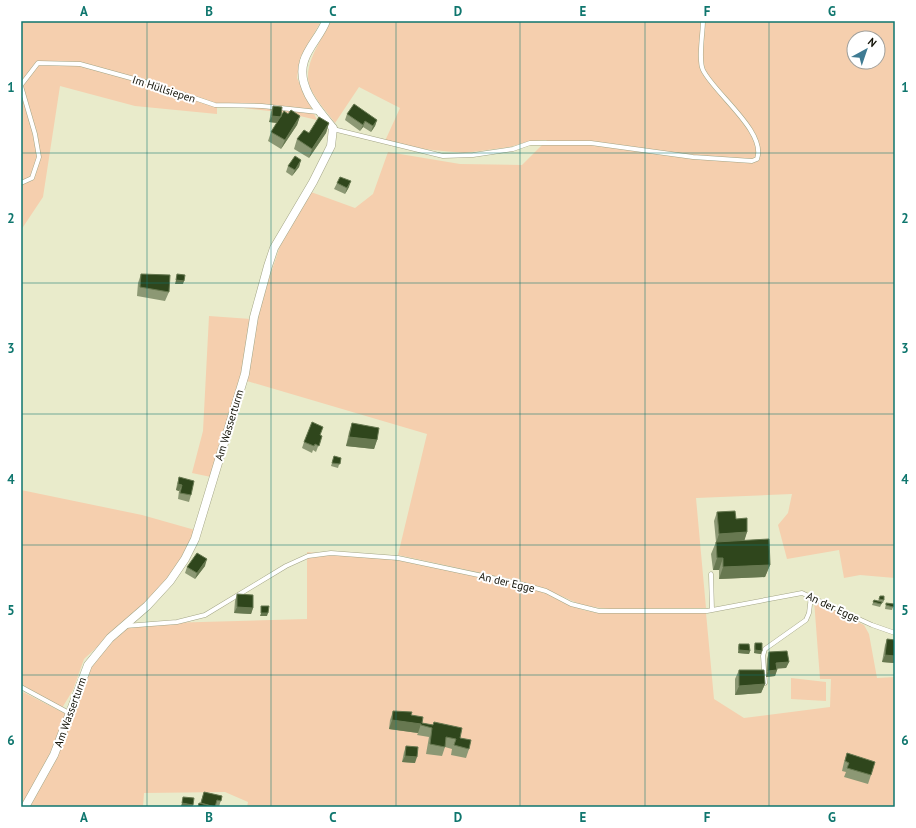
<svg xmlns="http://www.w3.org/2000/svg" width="916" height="828" viewBox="0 0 916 828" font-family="'PT Sans',sans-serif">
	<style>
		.green { fill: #f5cfae; fill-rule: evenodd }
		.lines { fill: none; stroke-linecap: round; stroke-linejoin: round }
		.lane-casing { stroke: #a3a586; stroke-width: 5 }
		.street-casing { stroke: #a3a586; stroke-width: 9 }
		.lane { stroke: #fff; stroke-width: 4 }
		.street { stroke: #fff; stroke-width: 8 }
		.wall { fill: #8c9874 }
		.shaded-wall { fill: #677850 }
		.building { fill: #2f461c; stroke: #677850 }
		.grid { fill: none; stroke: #0f766e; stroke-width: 1; stroke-opacity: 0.55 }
		.labels { text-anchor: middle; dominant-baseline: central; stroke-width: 4; stroke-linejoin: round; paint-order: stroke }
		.street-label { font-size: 11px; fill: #121207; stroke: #fff }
		.neatline { fill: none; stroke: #0f766e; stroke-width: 1.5 }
		.grid-label { font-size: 13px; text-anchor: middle; font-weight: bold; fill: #0f766e }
	</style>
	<rect width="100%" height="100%" fill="#e9ebcb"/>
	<!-- green -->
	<path class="green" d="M 21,21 L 321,21 L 300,59 L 297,78 L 317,120 L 287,113 L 217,105 L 217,114 L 135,106 L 60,86 L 43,197 L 21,230 Z
		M 330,21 L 895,21 L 895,578 L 860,575 L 844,578 L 839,550 L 787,559 L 778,525 L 788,513 L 792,494 L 696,498 L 706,608 L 610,609 L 584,606 L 545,589 L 523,582 L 398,555 L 427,434 L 247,381 L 259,309 L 284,234 L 311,192 L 355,208 L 373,194 L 388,152 L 460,164 L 522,165 L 547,140 L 530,141 L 510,147 L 464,153 L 423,149 L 385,141 L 400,108 L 359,87 L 335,123 C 328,113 319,104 313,93 C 298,70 321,43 330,21 ZM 854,38 L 878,38 L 878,62 L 854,62 Z
		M 209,316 L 251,319 L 242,371 L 211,477 L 192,473 L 203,431 Z
		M 21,490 L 142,515 L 195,530 L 183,556 L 167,578 L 145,603 L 84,659 L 73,690 L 62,708 L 21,684 Z
		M 307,552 L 396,560 L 521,585 L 546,593 L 583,610 L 598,613 L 706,613 L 714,699 L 744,718 L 830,707 L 831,679 L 820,679 L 814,600 L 864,625 L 869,634 L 877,678 L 895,677 L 895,807 L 247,807 L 248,802 L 225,792 L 144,793 L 143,807 L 29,807 L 90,666 L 111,640 L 129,624 L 307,619 Z
		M 791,678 L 826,682 L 826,701 L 791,699 Z
		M 21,691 L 66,714 L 53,752 L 22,807 Z"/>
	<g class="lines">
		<defs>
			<path id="lane" d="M 21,85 L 38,63 L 80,64 L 156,85 L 215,105 L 262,106 L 318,112
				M 21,86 L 35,134 L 39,157 L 32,178 L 21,183
				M 333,129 L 443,156 L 473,155 L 513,149 L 530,143 L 591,143 L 693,157 L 752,161 L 757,159 C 767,132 714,93 703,70 C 698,60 703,33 703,21
				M 711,574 L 712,610
				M 125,626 L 177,622 L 205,615 L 286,566 L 308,556 L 331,553 L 398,558 L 521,584 L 546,591 L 571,604 L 599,611 L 707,611 L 802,593 L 872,625 L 895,633
				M 765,683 L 763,656 L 765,649 L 806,620 L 809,613 L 811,596
				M 21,687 L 69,713"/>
			<path id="street" d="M 25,807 L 54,755 L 88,665 L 110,638 L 147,606 L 170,581 L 185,559 L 195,539 L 245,374 L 254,317 L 268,266 L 274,248 L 313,182 L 331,146 L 333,128 C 318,110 296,86 304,61 C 308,47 321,35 326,21"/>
		</defs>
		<!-- lane casing -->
		<use href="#lane" class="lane-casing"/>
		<!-- street casing -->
		<use href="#street" class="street-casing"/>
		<!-- lane -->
		<use href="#lane" class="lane"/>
		<!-- street -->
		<use href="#street" class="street"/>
	</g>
	<!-- wall -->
	<path class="wall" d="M 273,106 L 280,118 L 288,114 L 300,116 L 297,125 L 281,149 L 268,141 L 271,132 L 277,123 L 269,122 L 271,112 Z
		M 347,114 L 377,120 L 375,126 L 371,132 L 363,127 L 360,131 L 345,120 Z
		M 329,123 L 326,133 L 309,158 L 294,149 L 297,139 Z
		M 301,160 L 299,167 L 292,176 L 286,172 L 288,166 Z
		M 337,183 L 349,187 L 345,194 L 334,189 Z
		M 141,274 L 169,292 L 165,301 L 137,296 L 138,283 Z
		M 352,423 L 377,440 L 374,449 L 346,446 L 349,432 Z
		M 320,435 L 322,436 L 316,452 L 313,450 L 312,453 L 302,448 L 304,442 Z
		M 334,456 L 341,458 L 338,468 L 331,466 Z
		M 179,477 L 191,495 L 189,502 L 178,499 L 179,491 L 176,490 L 177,484 Z
		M 717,512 L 736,519 L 747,532 L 744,540 L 770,565 L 765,577 L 719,579 L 719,570 L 713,570 L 711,554 L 716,542 L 714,521 Z
		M 205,566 L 195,579 L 185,573 L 187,567 Z
		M 237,594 L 253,608 L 251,614 L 234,613 L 235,601 Z
		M 880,596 L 884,600 L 883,603 L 882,603 L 880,607 L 872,605 L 874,600 L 878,601 Z
		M 886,603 L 893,607 L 892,610 L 885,609 Z
		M 887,639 L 895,640 L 895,660 L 894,663 L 882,662 L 885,645 Z
		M 755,643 L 761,654 L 754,653 L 754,646 Z
		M 739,644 L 750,651 L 749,654 L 738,653 L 738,647 Z
		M 769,652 L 789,662 L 786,668 L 777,668 L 777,670 L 775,676 L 766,677 L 767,659 Z
		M 739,670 L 765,684 L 761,693 L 735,695 L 735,679 Z
		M 393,711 L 411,715 L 422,723 L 433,725 L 434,722 L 460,738 L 469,749 L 466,758 L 451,755 L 452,749 L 445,747 L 442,756 L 426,754 L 429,737 L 417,735 L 418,733 L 389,729 L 390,720 Z
		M 406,746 L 415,763 L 402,762 L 404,752 Z
		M 847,753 L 871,775 L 868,784 L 844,777 L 846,772 L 842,771 L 844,762 Z
		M 204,792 L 222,796 L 219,807 L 215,806 L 215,807 L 197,807 L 199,803 L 200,804 Z"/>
	<!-- shaded-wall -->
	<path class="shaded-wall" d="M 272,116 L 281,117 L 278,123 L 269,122 Z
		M 300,116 L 297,125 L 281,149 L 285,140 Z
		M 377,120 L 375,126 L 371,132 L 373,126 Z
		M 365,121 L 363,127 L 360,131 Z
		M 329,123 L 326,133 L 309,158 L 312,149 Z
		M 301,160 L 299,167 L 292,176 L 295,170 Z
		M 351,181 L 349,187 L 345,194 L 347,188 Z
		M 176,280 L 184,281 L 183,284 L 175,284 Z
		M 349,437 L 377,440 L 374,449 L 346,446 Z
		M 178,484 L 182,485 L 179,491 L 176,490 Z
		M 747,532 L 744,542 L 716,543 L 719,534 Z
		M 717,558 L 723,558 L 719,570 L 713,570 Z
		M 207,559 L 205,566 L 195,579 L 197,573 Z
		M 770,565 L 765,577 L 719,579 L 723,567 Z
		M 237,607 L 253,608 L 251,614 L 234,613 Z
		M 261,613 L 268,613 L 267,616 L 260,616 Z
		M 739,650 L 750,651 L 749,654 L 738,653 Z
		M 755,650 L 762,651 L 761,654 L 754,653 Z
		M 885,655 L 895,656 L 895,660 L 894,663 L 882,662 Z
		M 789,662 L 786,668 L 774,669 L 776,663 Z
		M 777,670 L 775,676 L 766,677 L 768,671 Z
		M 765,684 L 761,693 L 735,695 L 739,686 Z
		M 392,720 L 421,724 L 418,733 L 389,729 Z
		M 405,756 L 417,757 L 415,763 L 402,762 Z
		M 182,803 L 193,805 L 192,807 L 181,806 Z"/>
	<!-- building -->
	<path class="building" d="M 354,104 L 377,120 L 373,126 L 365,121 L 363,125 L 347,114 Z
		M 273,106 L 282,107 L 281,117 L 272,116 Z
		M 291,110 L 300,116 L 285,140 L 271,132 L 284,111 L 288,114 Z
		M 319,117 L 329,123 L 312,149 L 297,139 L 304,130 L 309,133 Z
		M 295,156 L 301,160 L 295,170 L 288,166 Z
		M 340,177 L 351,181 L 347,188 L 337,183 Z
		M 141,274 L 170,275 L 169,292 L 140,287 Z
		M 177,274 L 185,275 L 184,281 L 176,280 Z
		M 312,422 L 323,427 L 320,435 L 322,436 L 319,446 L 315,444 L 314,446 L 304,442 Z
		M 352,423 L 379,428 L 377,440 L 349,437 Z
		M 334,456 L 341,458 L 340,464 L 332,463 Z
		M 179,477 L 194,481 L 191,495 L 180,493 L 182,485 L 178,484 Z
		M 735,511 L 736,519 L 747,518 L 747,532 L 719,534 L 717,512 Z
		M 769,539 L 770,565 L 723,567 L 723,558 L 717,558 L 716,542 Z
		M 197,553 L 207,559 L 197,573 L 187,567 Z
		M 237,594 L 253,595 L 253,608 L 237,607 Z
		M 880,596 L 884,596 L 884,600 L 879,599 Z
		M 874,600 L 882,602 L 881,604 L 873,602 Z
		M 886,603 L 894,604 L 893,607 L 886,605 Z
		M 261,606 L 269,606 L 268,613 L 261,613 Z
		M 887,639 L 895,640 L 895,656 L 885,655 Z
		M 755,643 L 762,643 L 762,651 L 755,650 Z
		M 739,644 L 749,644 L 750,651 L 739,650 Z
		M 787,651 L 789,662 L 776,663 L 777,670 L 768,671 L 769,652 Z
		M 739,670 L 764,670 L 765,684 L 739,686 Z
		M 393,711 L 412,712 L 411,715 L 423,717 L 422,723 L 433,725 L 434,722 L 462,728 L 460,738 L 471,740 L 469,749 L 454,745 L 456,739 L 446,737 L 445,747 L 430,744 L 432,728 L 421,725 L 421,724 L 392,720 Z
		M 406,746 L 418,747 L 417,757 L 405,756 Z
		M 847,753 L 875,762 L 871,775 L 847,768 L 849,763 L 845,761 Z
		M 204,792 L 222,796 L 221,801 L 217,800 L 215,807 L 201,803 Z
		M 183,797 L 194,798 L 193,805 L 182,803 Z
		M 199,803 L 215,807 L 198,807 Z"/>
	<!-- grid -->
	<path class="grid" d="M 147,21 L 147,807M 271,21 L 271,807M 396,21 L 396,807M 520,21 L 520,807M 645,21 L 645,807M 769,21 L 769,807M 21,153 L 895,153M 21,283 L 895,283M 21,414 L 895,414M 21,545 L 895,545M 21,675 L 895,675"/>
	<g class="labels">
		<!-- street labels -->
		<g class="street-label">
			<text transform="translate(164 89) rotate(18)">Im Hüllsiepen</text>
			<text transform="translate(229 425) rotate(-73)">Am Wasserturm</text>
			<text transform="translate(507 582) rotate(13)">An der Egge</text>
			<text transform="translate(833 607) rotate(25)">An der Egge</text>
			<text transform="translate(70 712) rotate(-70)">Am Wasserturm</text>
		</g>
	</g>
	<!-- border -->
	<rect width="916" height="828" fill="none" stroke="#ffffff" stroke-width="44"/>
	<!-- north arrow -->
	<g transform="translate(866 50) rotate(40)"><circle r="19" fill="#ffffff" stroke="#a0a09c"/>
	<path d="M0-3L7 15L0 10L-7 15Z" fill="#3f7b93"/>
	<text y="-6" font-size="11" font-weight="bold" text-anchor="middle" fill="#121207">N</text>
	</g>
	<rect x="22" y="22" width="872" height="784" class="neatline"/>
	<g class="grid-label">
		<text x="84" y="16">A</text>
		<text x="209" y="16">B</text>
		<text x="333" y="16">C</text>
		<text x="458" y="16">D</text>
		<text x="583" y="16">E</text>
		<text x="707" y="16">F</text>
		<text x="832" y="16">G</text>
		<text x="11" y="92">1</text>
		<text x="905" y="92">1</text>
		<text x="11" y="223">2</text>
		<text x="905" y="223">2</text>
		<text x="11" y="353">3</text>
		<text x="905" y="353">3</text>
		<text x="11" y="484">4</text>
		<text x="905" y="484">4</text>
		<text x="11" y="615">5</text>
		<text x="905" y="615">5</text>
		<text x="11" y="745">6</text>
		<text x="905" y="745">6</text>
		<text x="84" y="822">A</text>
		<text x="209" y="822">B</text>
		<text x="333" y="822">C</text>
		<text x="458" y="822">D</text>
		<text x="583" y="822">E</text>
		<text x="707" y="822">F</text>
		<text x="832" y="822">G</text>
	</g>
</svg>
